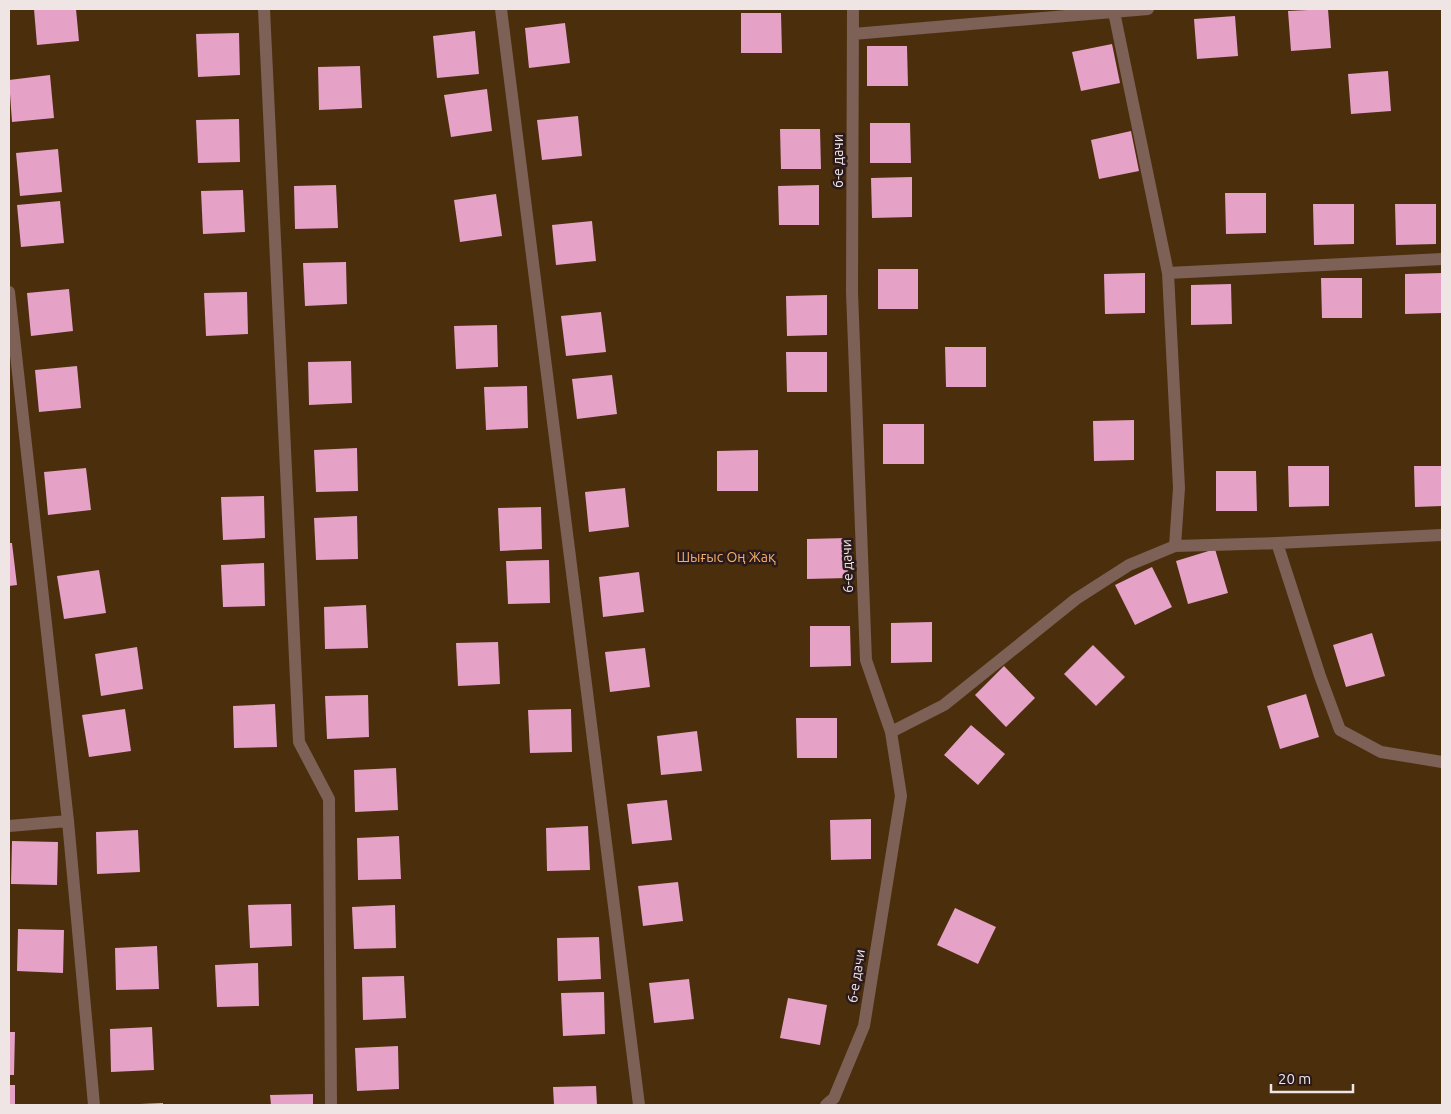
<svg xmlns="http://www.w3.org/2000/svg" width="1451" height="1114" viewBox="0 0 1451 1114" font-family="Ubuntu,sans-serif">
	<style>
		.green { fill: #4b2e0c }
		.building { fill: #e5a1c6 }
		.lines { fill: none; stroke-linecap: round; stroke-linejoin: round }
		.service { stroke: #7d6056; stroke-width: 12 }
		.labels { text-anchor: middle; dominant-baseline: central; stroke-width: 5; stroke-linejoin: round; paint-order: stroke }
		.street-label { font-size: 14px; fill: #f0e5e5; stroke: #2a1a1c }
		.park-label { font-size: 14px; fill: #f6b065; stroke: #2a1a1c }
	</style>
	<rect width="100%" height="100%" fill="#2a1a1c"/>
	<!-- green -->
	<path class="green" d="M 9,9 L 1442,9 L 1442,1105 L 9,1105 Z"/>
	<!-- building -->
	<path class="building" d="M 34,9 L 76,9 L 79,41 L 37,45 Z
		M 1328,9 L 1331,48 L 1291,51 L 1288,11 Z
		M 741,13 L 781,13 L 782,53 L 741,53 Z
		M 1235,16 L 1238,56 L 1197,59 L 1194,19 Z
		M 565,23 L 570,63 L 529,68 L 525,28 Z
		M 475,31 L 479,74 L 437,78 L 433,36 Z
		M 239,33 L 240,75 L 198,77 L 196,34 Z
		M 1112,44 L 1120,83 L 1081,91 L 1072,52 Z
		M 867,46 L 907,46 L 908,86 L 867,86 Z
		M 360,66 L 362,108 L 319,110 L 318,67 Z
		M 1388,71 L 1391,111 L 1351,114 L 1348,74 Z
		M 50,75 L 54,118 L 12,122 L 9,80 Z
		M 487,89 L 492,131 L 451,137 L 444,95 Z
		M 578,116 L 582,156 L 542,160 L 537,120 Z
		M 239,119 L 240,162 L 198,163 L 196,120 Z
		M 870,123 L 910,123 L 911,163 L 870,163 Z
		M 780,129 L 820,129 L 821,169 L 781,169 Z
		M 1131,131 L 1139,171 L 1099,179 L 1091,140 Z
		M 58,149 L 62,192 L 20,196 L 16,153 Z
		M 912,177 L 912,217 L 872,218 L 871,178 Z
		M 336,185 L 338,228 L 295,229 L 294,186 Z
		M 819,185 L 819,225 L 779,225 L 778,186 Z
		M 243,190 L 245,232 L 203,234 L 201,191 Z
		M 1225,193 L 1266,193 L 1266,233 L 1226,234 Z
		M 496,194 L 502,236 L 460,242 L 454,200 Z
		M 60,201 L 64,243 L 21,247 L 17,205 Z
		M 1313,204 L 1354,204 L 1354,244 L 1314,245 Z
		M 1395,204 L 1436,204 L 1436,244 L 1396,245 Z
		M 592,221 L 596,261 L 556,265 L 552,225 Z
		M 346,262 L 347,304 L 305,306 L 303,263 Z
		M 878,269 L 918,269 L 918,309 L 878,309 Z
		M 1145,273 L 1145,313 L 1105,314 L 1104,274 Z
		M 1442,273 L 1442,313 L 1405,314 L 1405,274 Z
		M 1321,278 L 1362,278 L 1362,318 L 1322,318 Z
		M 1231,284 L 1232,324 L 1191,325 L 1191,285 Z
		M 69,289 L 73,331 L 31,336 L 27,293 Z
		M 247,292 L 248,334 L 206,336 L 204,293 Z
		M 827,295 L 827,335 L 787,336 L 786,296 Z
		M 601,312 L 606,352 L 566,356 L 561,316 Z
		M 497,325 L 498,367 L 456,369 L 454,326 Z
		M 945,347 L 986,347 L 986,387 L 946,387 Z
		M 786,352 L 827,352 L 827,392 L 787,392 Z
		M 351,361 L 352,403 L 309,405 L 308,362 Z
		M 77,366 L 81,408 L 39,412 L 35,370 Z
		M 612,375 L 617,414 L 577,419 L 572,379 Z
		M 527,386 L 528,428 L 486,430 L 484,387 Z
		M 1134,420 L 1134,460 L 1094,461 L 1093,421 Z
		M 883,424 L 924,424 L 924,464 L 883,464 Z
		M 357,448 L 358,491 L 316,492 L 314,450 Z
		M 758,450 L 758,491 L 717,491 L 717,451 Z
		M 1288,466 L 1329,466 L 1329,506 L 1289,507 Z
		M 1414,466 L 1442,466 L 1442,506 L 1415,507 Z
		M 86,468 L 91,510 L 48,515 L 44,472 Z
		M 1216,471 L 1256,471 L 1257,511 L 1216,511 Z
		M 625,488 L 629,527 L 589,532 L 585,492 Z
		M 264,496 L 265,538 L 223,540 L 221,497 Z
		M 541,507 L 542,549 L 500,551 L 498,508 Z
		M 357,516 L 358,559 L 316,560 L 314,518 Z
		M 847,538 L 848,578 L 807,579 L 807,539 Z
		M 9,543 L 12,543 L 17,585 L 9,586 Z
		M 1215,549 L 1228,593 L 1188,604 L 1176,561 Z
		M 549,560 L 550,603 L 508,604 L 506,561 Z
		M 264,563 L 265,606 L 223,607 L 221,565 Z
		M 1152,567 L 1172,607 L 1135,625 L 1115,585 Z
		M 99,570 L 106,613 L 64,619 L 57,576 Z
		M 639,572 L 644,612 L 603,617 L 599,577 Z
		M 366,605 L 368,648 L 325,649 L 324,607 Z
		M 932,622 L 932,662 L 891,663 L 891,623 Z
		M 810,626 L 850,626 L 851,666 L 810,667 Z
		M 1372,633 L 1385,676 L 1346,687 L 1333,645 Z
		M 498,642 L 500,684 L 458,686 L 456,643 Z
		M 1093,645 L 1125,677 L 1096,706 L 1064,674 Z
		M 137,647 L 143,689 L 101,696 L 95,654 Z
		M 645,648 L 650,687 L 610,692 L 605,652 Z
		M 1004,666 L 1035,698 L 1006,727 L 975,695 Z
		M 1306,694 L 1319,737 L 1280,749 L 1267,706 Z
		M 368,695 L 369,737 L 327,739 L 325,696 Z
		M 275,704 L 277,747 L 234,748 L 233,706 Z
		M 125,709 L 131,751 L 89,757 L 82,715 Z
		M 571,709 L 572,752 L 530,753 L 528,710 Z
		M 796,718 L 837,718 L 837,758 L 797,758 Z
		M 971,725 L 1005,754 L 978,785 L 944,755 Z
		M 697,731 L 702,771 L 661,775 L 657,736 Z
		M 396,768 L 398,810 L 355,812 L 354,770 Z
		M 667,800 L 672,840 L 632,844 L 627,804 Z
		M 871,819 L 871,859 L 831,860 L 830,820 Z
		M 588,826 L 590,870 L 547,871 L 546,828 Z
		M 138,830 L 140,872 L 97,874 L 96,832 Z
		M 399,836 L 401,879 L 358,880 L 357,838 Z
		M 12,841 L 58,842 L 57,885 L 11,884 Z
		M 678,882 L 683,921 L 643,926 L 638,886 Z
		M 291,904 L 292,946 L 250,948 L 248,905 Z
		M 395,905 L 396,948 L 354,949 L 352,907 Z
		M 955,908 L 996,927 L 978,964 L 937,945 Z
		M 18,929 L 64,930 L 63,973 L 17,971 Z
		M 599,937 L 601,979 L 558,981 L 557,938 Z
		M 157,946 L 159,989 L 116,990 L 115,948 Z
		M 258,963 L 259,1006 L 217,1007 L 215,965 Z
		M 404,976 L 406,1018 L 363,1020 L 362,977 Z
		M 689,979 L 694,1019 L 654,1023 L 649,983 Z
		M 604,992 L 605,1034 L 563,1036 L 561,993 Z
		M 788,998 L 827,1005 L 820,1045 L 780,1038 Z
		M 152,1027 L 154,1070 L 111,1072 L 110,1029 Z
		M 9,1032 L 15,1032 L 14,1075 L 9,1075 Z
		M 398,1046 L 399,1089 L 357,1091 L 355,1048 Z
		M 9,1085 L 15,1085 L 15,1105 L 9,1105 Z
		M 596,1086 L 597,1105 L 554,1105 L 553,1087 Z
		M 313,1094 L 313,1105 L 271,1105 L 270,1095 Z
		M 163,1103 L 163,1105 L 140,1105 L 140,1104 Z"/>
	<g class="lines">
		<!-- service -->
		<path class="service" d="M 264,9 L 299,742 L 329,799 L 331,1105
			M 501,9 L 639,1105
			M 1114,12 L 1168,273 L 1179,488 L 1175,546
			M 853,34 L 1148,9
			M 1168,273 L 1442,259
			M 9,292 L 68,821 L 94,1105
			M 1277,543 L 1320,676 L 1340,730 L 1381,752 L 1442,762
			M 891,732 L 944,705 L 1076,599 L 1129,565 L 1175,546 L 1277,543 L 1442,535
			M 9,826 L 68,821
			M 826,1105 L 834,1098 L 864,1026 L 901,796 L 891,732 L 866,660 L 852,292 L 853,9"/>
	</g>
	<g class="labels">
		<!-- street labels -->
		<g class="street-label">
			<text transform="translate(838 161) rotate(-90)">6-е дачи</text>
			<text transform="translate(847 566) rotate(-92)">6-е дачи</text>
			<text transform="translate(856 976) rotate(-81)">6-е дачи</text>
		</g>
		<!-- park labels -->
		<g class="park-label">
			<text x="726" y="557">Шығыс Оң Жақ</text>
		</g>
	</g>
	<!-- border -->
	<rect width="1451" height="1114" fill="none" stroke="#f0e5e5" stroke-width="20"/>
	<!-- scale -->
	<path d="M1271 1084v8h82v-8" fill="none" stroke="#f0e5e5" stroke-width="2.5"/>
	<text x="1278" y="1084" font-size="15" fill="#f0e5e5" stroke="#2a1a1c" stroke-width="4" paint-order="stroke">20 m</text>
</svg>
